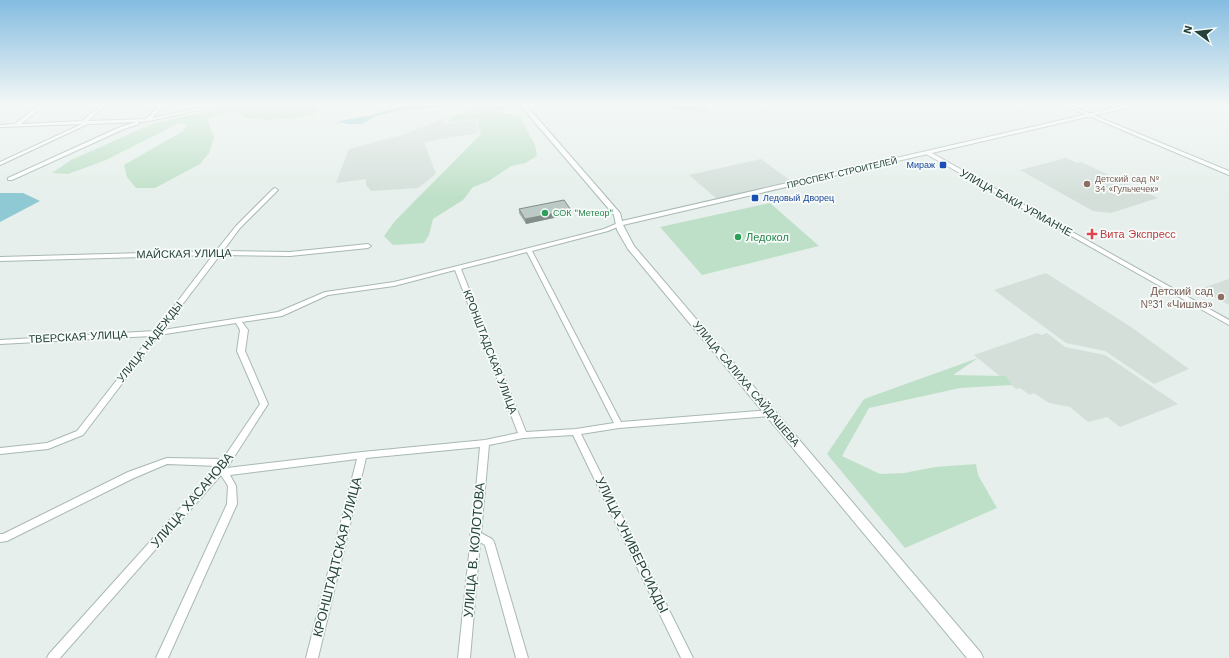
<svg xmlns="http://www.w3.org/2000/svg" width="1229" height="658" viewBox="0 0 1229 658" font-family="'Work Sans',sans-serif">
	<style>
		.built { fill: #d4dfda }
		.green { fill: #bfe0c8 }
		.water { fill: #8ec9d4 }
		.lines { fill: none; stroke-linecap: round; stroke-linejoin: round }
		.minor-casing { stroke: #a8b8b2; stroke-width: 2 }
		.tertiary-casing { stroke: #a8b8b2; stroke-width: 2 }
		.minor { fill: #fff; fill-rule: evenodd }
		.tertiary { fill: #fff; fill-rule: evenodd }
		.wall { fill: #a1aea9 }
		.shaded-wall { fill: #838d89 }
		.building { fill: #bbcac4; stroke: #838d89 }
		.transit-dot { fill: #1a4fb4; stroke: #f7fbf9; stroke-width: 1.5 }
		.education-dot { fill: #8d6e63; stroke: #f7fbf9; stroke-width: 1.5 }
		.leisure-dot { fill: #2e9e5b; stroke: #f7fbf9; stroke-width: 1.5 }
		.health-dot { fill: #e0444e; stroke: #f7fbf9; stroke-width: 1.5 }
		.labels { text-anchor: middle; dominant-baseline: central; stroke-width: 3.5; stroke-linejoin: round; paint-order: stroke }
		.far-transit-label { font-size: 9px; fill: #164399; stroke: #f7fbf9; text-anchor: end }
		.far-street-label { font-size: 9px; fill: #24423a; stroke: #f7fbf9 }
		.far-education-label { font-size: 9px; fill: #785e54; stroke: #f7fbf9; text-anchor: start }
		.far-leisure-label { font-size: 9px; fill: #27864d; stroke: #f7fbf9; text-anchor: start }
		.street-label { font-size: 11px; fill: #24423a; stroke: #f7fbf9 }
		.health-label { font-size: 11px; fill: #be3a42; stroke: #f7fbf9; text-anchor: start }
		.leisure-label { font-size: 11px; fill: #27864d; stroke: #f7fbf9; text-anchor: start }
		.education-label { font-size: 11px; fill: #785e54; stroke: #f7fbf9; text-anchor: end }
		.near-street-label { font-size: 13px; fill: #24423a; stroke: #f7fbf9 }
	</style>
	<rect width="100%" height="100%" fill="#e6efeb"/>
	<!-- built -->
	<path class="built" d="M 442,119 L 446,124 L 475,120 L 479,133 L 424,142 L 436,174 L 418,188 L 371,191 L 366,185 L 366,179 L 336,183 L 349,149 L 405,134 Z
		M 1066,158 L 1077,163 L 1081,162 L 1158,198 L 1111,213 L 1093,211 L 1020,170 Z
		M 761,159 L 791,181 L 717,199 L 689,175 Z
		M 1046,273 L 1131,327 L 1189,369 L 1154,384 L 1105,351 L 1066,343 L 994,290 Z
		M 1229,279 L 1229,305 L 1199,289 Z
		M 1037,333 L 1041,335 L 1047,333 L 1065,347 L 1105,355 L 1178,404 L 1120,427 L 1107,417 L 1088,422 L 1070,407 L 1049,403 L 1034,393 L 1030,395 L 1020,388 L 1016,389 L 974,355 Z"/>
	<!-- green -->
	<path class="green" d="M 235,105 L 319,105 L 315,114 L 295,118 L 267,120 L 247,118 L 234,111 L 220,114 L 207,119 L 214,137 L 209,153 L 200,164 L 155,188 L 136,188 L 127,177 L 124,165 L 183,131 L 187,124 L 179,123 L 106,160 L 68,174 L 52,173 L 71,160 L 152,124 Z
		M 478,105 L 508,105 L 500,112 L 520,116 L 535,145 L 537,156 L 525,163 L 511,166 L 489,181 L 473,187 L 463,200 L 433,219 L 429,235 L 424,243 L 393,245 L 384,236 L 395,221 L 481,134 L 476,119 L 448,122 L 457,114 L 473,110 Z
		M 662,105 L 706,105 L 709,109 L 704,112 L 673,110 Z
		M 770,203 L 819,246 L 702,275 L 660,227 Z
		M 978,358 L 953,375 L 1006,376 L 1012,385 L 960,388 L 869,408 L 842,456 L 880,474 L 904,473 L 935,467 L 976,464 L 978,475 L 997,508 L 905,548 L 827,454 L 864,399 Z"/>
	<!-- water -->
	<path class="water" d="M 402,105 L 449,105 L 443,107 L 401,110 L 374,117 L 362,124 L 347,124 L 341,122 L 332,126 L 340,121 L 368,116 L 401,107 Z
		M 0,193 L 23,193 L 40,201 L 0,222 Z"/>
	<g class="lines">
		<defs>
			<path id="minor" d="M 40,105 L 45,105 L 21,124 L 82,121 L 101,105 L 106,105 L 88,121 L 146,119 L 160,105 L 165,105 L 152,118 L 213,105 L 222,105 L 149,121 L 138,122 L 139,123 L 139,124 L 124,129 L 12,180 L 8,180 L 8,178 L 120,127 L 136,122 L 88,124 L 0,165 L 0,162 L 82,124 L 0,127 L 0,125 L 15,124 Z
				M 1063,105 L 1069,105 L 1229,171 L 1229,175 Z
				M 926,152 L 930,152 L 1229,320 L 1229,325 L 926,154 Z
				M 275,188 L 278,190 L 240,228 L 223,251 L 290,252 L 368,244 L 371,246 L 368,248 L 290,256 L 220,255 L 163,330 L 278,312 L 325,292 L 394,282 L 604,229 L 618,223 L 622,223 L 622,225 L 608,231 L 532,251 L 621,422 L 770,410 L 773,411 L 774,413 L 773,415 L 770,416 L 619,428 L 581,434 L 693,658 L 681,658 L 573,435 L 523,438 L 489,445 L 481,533 L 492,539 L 494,542 L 528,658 L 516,658 L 485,545 L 480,542 L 470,658 L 458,658 L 471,536 L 470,534 L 472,531 L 480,447 L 366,458 L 318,658 L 306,658 L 357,459 L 230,475 L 236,486 L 237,504 L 168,658 L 156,658 L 227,504 L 228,486 L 221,475 L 60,658 L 47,658 L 49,654 L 218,466 L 167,464 L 134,478 L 7,541 L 0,542 L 0,534 L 3,534 L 128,472 L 164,459 L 167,458 L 223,459 L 260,404 L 237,351 L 240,330 L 236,323 L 159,335 L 83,435 L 48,449 L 0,454 L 0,448 L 47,443 L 77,431 L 151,336 L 0,344 L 0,340 L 155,331 L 213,255 L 0,261 L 0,257 L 216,251 L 236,226 L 273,189 ZM 527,252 L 614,423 L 576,429 L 526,432 L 461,269 ZM 455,270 L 518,433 L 485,440 L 362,452 L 227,468 L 268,404 L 245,351 L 248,330 L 242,322 L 282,316 L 328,295 L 394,286 Z"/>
			<path id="tertiary" d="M 520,105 L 526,105 L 620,213 L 622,221 L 1127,105 L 1138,105 L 623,225 L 634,246 L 981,653 L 983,658 L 967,658 L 628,249 L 617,230 L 614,215 Z"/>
		</defs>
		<!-- minor casing -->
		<use href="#minor" class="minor-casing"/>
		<!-- tertiary casing -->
		<use href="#tertiary" class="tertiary-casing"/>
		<!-- minor -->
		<use href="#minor" class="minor"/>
		<!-- tertiary -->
		<use href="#tertiary" class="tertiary"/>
	</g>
	<!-- wall -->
	<path class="wall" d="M 519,209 L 571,210 L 572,214 L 526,224 L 519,213 Z"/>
	<!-- shaded-wall -->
	<path class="shaded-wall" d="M 571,210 L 572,214 L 526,224 L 525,219 Z"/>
	<!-- building -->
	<path class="building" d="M 564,200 L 571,210 L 525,219 L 519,209 Z"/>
	<!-- sky -->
	<linearGradient id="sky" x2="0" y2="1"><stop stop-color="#84bce0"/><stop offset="0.53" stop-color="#f4f8f6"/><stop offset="1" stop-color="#f4f8f6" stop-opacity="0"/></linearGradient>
	<rect width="1229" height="197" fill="url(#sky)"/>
	<!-- markers -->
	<g class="transit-dot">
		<rect x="939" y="161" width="8" height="8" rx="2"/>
		<rect x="751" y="194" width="8" height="8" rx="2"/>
	</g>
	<g class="education-dot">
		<circle cx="1087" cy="184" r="4"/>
		<circle cx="1221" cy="297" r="4"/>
	</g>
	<g class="leisure-dot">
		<circle cx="545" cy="213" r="4"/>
		<circle cx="738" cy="237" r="4"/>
	</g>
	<path class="health-dot" d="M1090 228h4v4h4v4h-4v4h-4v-4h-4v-4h4z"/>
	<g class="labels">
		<!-- far-transit labels -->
		<g class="far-transit-label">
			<text x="935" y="165">Мираж</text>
			<text x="763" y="198" text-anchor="start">Ледовый Дворец</text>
		</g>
		<!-- far-street labels -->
		<g class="far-street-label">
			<text transform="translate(842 173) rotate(-13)">ПРОСПЕКТ СТРОИТЕЛЕЙ</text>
		</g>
		<!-- far-education labels -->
		<g class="far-education-label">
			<text x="1095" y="179">Детский сад №<tspan x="1095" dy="10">34 «Гульчечек»</tspan></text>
		</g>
		<!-- far-leisure labels -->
		<g class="far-leisure-label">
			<text x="553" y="213">СОК "Метеор"</text>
		</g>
		<!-- street labels -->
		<g class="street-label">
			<text transform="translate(1016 203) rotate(29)">УЛИЦА БАКИ УРМАНЧЕ</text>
			<text transform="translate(184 254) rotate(-1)">МАЙСКАЯ УЛИЦА</text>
			<text transform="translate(78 337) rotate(-3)">ТВЕРСКАЯ УЛИЦА</text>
			<text transform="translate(150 342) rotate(-52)">УЛИЦА НАДЕЖДЫ</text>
			<text transform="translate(490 352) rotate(69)">КРОНШТАДСКАЯ УЛИЦА</text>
			<text transform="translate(746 384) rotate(50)">УЛИЦА САЛИХА САЙДАШЕВА</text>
		</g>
		<!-- health labels -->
		<g class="health-label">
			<text x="1100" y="234">Вита Экспресс</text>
		</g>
		<!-- leisure labels -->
		<g class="leisure-label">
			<text x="746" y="237">Ледокол</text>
		</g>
		<!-- education labels -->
		<g class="education-label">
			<text x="1213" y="291">Детский сад<tspan x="1213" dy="13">№31 «Чишмэ»</tspan></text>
		</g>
		<!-- near-street labels -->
		<g class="near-street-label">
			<text transform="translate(192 500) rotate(-50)">УЛИЦА ХАСАНОВА</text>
			<text transform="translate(632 545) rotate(64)">УЛИЦА УНИВЕРСИАДЫ</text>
			<text transform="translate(474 550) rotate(-85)">УЛИЦА В. КОЛОТОВА</text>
			<text transform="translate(337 557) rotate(-76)">КРОНШТАДТСКАЯ УЛИЦА</text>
		</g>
	</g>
	<!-- north arrow -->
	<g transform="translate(1197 32) rotate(285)" stroke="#f7fbf9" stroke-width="3" paint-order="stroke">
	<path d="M0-3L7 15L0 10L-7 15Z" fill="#24423a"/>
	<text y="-6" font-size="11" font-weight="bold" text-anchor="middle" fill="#24423a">N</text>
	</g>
</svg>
